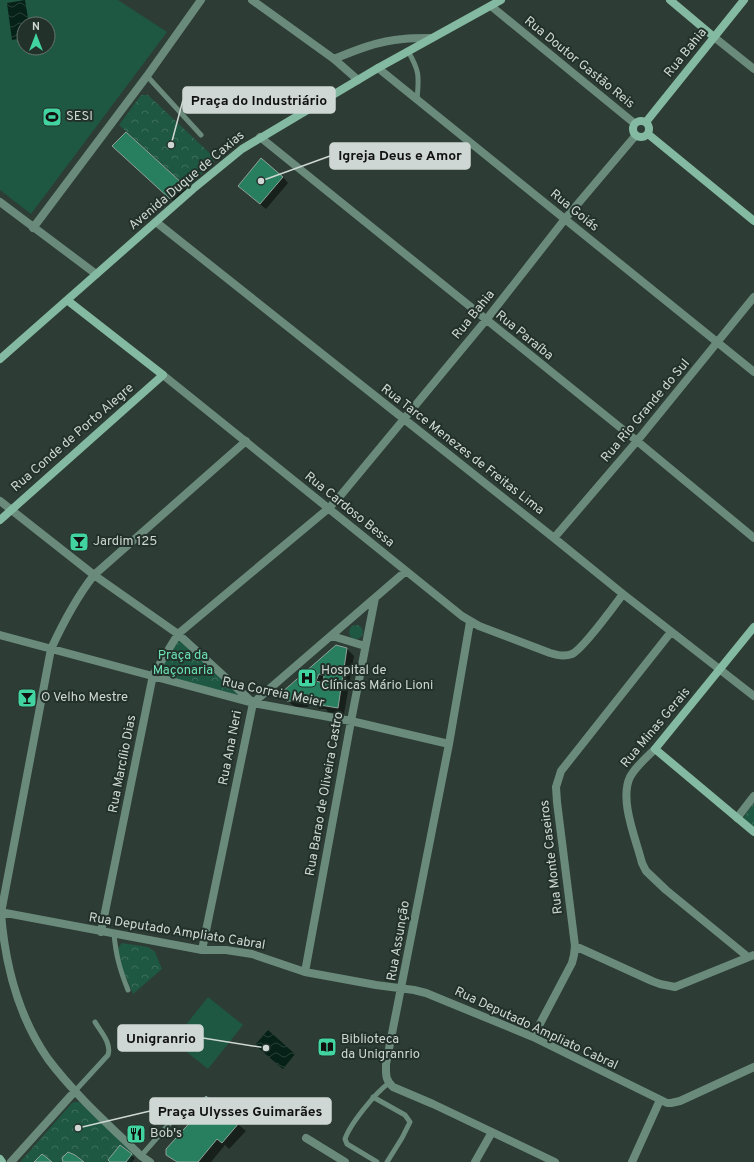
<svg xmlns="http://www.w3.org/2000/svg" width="754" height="1162" viewBox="0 0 754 1162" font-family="Overpass,sans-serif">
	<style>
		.grass { fill: #1e5742; fill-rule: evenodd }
		.park { fill: url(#park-crowns) }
		.water { fill: url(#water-waves) }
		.shadow { fill: #0007 }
		.building { fill: #277f60; stroke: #91a29a; fill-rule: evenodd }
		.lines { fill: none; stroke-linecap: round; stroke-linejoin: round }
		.lane { stroke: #6a8b7c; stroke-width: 5 }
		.street { stroke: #6a8b7c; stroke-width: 8 }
		.secondary { stroke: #84b9a2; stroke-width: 8 }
		.labels { text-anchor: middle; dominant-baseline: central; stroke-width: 4; stroke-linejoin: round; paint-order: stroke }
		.street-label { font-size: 13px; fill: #ced7d3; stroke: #23312b }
		.poi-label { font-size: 13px; fill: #ced7d3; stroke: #23312b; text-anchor: start }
		.park-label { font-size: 13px; fill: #6de3b5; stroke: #23312b }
		.leader { fill: none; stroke: #ced7d3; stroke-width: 1.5 }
		.callout-dot { fill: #ced7d3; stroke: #23312b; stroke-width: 1.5 }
		.callout { fill: #ced7d3; stroke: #ced7d3; stroke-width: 1.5 }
		.callout-label { font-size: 14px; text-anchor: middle; font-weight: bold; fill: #111 }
	</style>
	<defs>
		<pattern id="park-crowns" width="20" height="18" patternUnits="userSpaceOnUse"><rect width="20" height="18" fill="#1e5742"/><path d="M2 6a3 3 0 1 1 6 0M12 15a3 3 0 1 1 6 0" fill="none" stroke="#3e6e5c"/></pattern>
		<pattern id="water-waves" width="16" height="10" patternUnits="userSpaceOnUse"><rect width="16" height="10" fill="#062117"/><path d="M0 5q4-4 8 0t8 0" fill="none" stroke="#294038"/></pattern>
	</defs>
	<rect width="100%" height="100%" fill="#2d3c35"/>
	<!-- grass -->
	<path class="grass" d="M 0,0 L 118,0 L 167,32 L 31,214 L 0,190 ZM 24,24 L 48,24 L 48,48 L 24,48 Z
		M 208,997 L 243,1025 L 208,1069 L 173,1041 Z"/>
	<!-- park -->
	<path class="park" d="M 141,95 L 148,95 L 216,159 L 188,188 L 119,125 Z
		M349 632a7 7 0 1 1 14 0a7 7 0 1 1-14 0Z
		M 179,637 L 253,699 L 156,674 Z
		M 754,803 L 754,827 L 743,818 Z
		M 122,943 L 148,947 L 155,952 L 162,969 L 133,994 L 123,970 L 117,949 Z
		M 75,1102 L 79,1102 L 133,1152 L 133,1157 L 131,1162 L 20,1162 L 72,1103 Z"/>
	<!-- water -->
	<path class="water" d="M 25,0 L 29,24 L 24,24 L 24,38 L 12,40 L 7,3 Z
		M 268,1030 L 295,1054 L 283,1069 L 255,1045 Z"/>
	<!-- shadow -->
	<path class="shadow" d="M 120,153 L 183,185 L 190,192 L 178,205 Z
		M 283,177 L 288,183 L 266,209 L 244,191 Z
		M 347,649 L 354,656 L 344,714 L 328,712 L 326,709 L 319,709 L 315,704 L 308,704 L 308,707 L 295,707 L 287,700 Z
		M 206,1098 L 246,1131 L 229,1149 L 225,1145 L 211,1162 L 175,1162 L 167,1154 L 195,1118 Z
		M 120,1146 L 135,1158 L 132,1162 L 111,1162 Z"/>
	<!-- building -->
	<path class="building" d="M 126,132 L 184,185 L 170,199 L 112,146 Z
		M 261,158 L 283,177 L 260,204 L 238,186 Z
		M 336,645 L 347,648 L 338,708 L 320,705 L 320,703 L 311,702 L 311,698 L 302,698 L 302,701 L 287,701 L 281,693 ZM 319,674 L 324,676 L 323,683 L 316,681 Z
		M 206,1096 L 239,1123 L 222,1143 L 217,1139 L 198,1162 L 177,1162 L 166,1155 L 166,1149 L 194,1118 L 193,1111 Z
		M 120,1145 L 132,1154 L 126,1162 L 110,1162 L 108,1160 Z
		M 68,1152 L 75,1155 L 84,1162 L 63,1162 L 62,1158 Z
		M 42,1154 L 52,1162 L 34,1162 Z"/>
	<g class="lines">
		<!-- lane -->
		<path class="lane" d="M 408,51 C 420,72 419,76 417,100
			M 147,76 L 201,135
			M 114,934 C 116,956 120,970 128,990
			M 75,1091 L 108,1055 C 112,1043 100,1031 95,1022
			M 373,1097 L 405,1115 L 410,1122 L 402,1138 L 387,1162
			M 141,1156 L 170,1123
			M 377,1162 L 347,1144 L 345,1139 C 350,1124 376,1092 389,1083"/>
		<!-- street -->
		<path class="street" d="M 252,0 L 334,59 L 358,80
			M 491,6 L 634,123
			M 714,37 L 754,69
			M 334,59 C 356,50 378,41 403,39 C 412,38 422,38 431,38
			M 378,68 L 754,372
			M 260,137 L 637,441 L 754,538
			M 0,202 L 96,274
			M 156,222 L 404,419 L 554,538 L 623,594 L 754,696
			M 33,228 L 147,76 L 201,0
			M 163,375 L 462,616 L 479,626 L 550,653 C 557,655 564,657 572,654 C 583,649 614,606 623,594
			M 0,501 L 94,575 L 178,634 L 251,701
			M 554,538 L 637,441 L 754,297
			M 470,622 L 449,744 L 386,1064 C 386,1074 385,1080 393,1087 L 433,1104 L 555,1162
			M 0,635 L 253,703 L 351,721 L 449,744
			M 332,636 L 365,646
			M 655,749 C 647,757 636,766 630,777 C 619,800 636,839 642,863 L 646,871 L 666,890 L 748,957
			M 737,818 L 754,796
			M 0,912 L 202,950 L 226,950 L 252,954 L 305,972 L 376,985 L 414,990 L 426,993 L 533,1037 L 667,1103 L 671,1103 L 680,1101 L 754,1067
			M 101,932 L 153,675 L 178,634 L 329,508 L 341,495 L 486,320 L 565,219 L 636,135
			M 575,946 L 652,981 L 660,984 L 675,987 L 754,955
			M 202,950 L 253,703 L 406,571
			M 305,972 L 351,721 L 375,598
			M 533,1037 L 572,963 L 574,955 L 575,946 L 557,802 L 556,787 L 561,771 L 671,632
			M 306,1138 L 345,1162
			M 11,1162 L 75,1091
			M 150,1162 L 141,1156 C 109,1125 75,1095 48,1059 C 18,1016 5,964 1,913 L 51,649 C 63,623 76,598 94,575 L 246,441
			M 475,1162 L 492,1132
			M 632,1162 L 660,1100"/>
		<!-- secondary -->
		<path class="secondary" d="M 670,0 L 714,37
			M633 129a8 8 0 1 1 16 0a8 8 0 1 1-16 0Z
			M 646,122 L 744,0
			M 648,134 L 754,221
			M 0,359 L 193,189 L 242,149 L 378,68 L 501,0
			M 0,520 L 163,375 L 67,300
			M 754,627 L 655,749 L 754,832
			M 0,1159 L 2,1162"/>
	</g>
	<!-- icons -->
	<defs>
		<symbol id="stadium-square" viewBox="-11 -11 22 22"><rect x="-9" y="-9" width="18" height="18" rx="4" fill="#41d4a1" stroke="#23312b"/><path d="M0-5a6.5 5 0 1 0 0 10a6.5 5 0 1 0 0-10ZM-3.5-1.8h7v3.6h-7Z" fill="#111"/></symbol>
		<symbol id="bar-square" viewBox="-11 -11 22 22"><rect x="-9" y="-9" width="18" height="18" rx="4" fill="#41d4a1" stroke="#23312b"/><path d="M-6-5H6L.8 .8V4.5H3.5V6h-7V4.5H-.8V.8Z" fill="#111"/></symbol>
		<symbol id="hospital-square" viewBox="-11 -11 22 22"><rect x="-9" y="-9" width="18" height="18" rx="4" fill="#41d4a1" stroke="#23312b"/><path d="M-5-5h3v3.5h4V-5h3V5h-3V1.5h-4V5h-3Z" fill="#111"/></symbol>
		<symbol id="library-square" viewBox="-11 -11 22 22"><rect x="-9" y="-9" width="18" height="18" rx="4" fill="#41d4a1" stroke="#23312b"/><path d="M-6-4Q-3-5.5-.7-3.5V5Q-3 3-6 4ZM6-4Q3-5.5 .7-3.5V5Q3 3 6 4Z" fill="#111"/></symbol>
		<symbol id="restaurant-square" viewBox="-11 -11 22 22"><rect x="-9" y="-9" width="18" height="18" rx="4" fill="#41d4a1" stroke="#23312b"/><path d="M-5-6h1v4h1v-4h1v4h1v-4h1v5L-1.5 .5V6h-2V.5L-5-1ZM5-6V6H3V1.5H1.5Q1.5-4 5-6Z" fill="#111"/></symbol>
	</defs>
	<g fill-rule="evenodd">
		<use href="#stadium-square" x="41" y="106" width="22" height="22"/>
		<use href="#bar-square" x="68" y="531" width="22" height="22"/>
		<use href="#hospital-square" x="296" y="667" width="22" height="22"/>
		<use href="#bar-square" x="16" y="687" width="22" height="22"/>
		<use href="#library-square" x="316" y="1036" width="22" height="22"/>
		<use href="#restaurant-square" x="125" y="1123" width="22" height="22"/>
	</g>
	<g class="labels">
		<!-- street labels -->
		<g class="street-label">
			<text transform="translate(686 53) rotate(-51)">Rua Bahia</text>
			<text transform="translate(579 63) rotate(39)">Rua Doutor Gastão Reis</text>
			<text transform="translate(187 181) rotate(-40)">Avenida Duque de Caxias</text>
			<text transform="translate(574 211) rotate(39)">Rua Goiás</text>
			<text transform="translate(474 315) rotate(-51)">Rua Bahia</text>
			<text transform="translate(524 336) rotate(39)">Rua Paraíba</text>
			<text transform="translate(646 411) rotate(-50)">Rua Rio Grande do Sul</text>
			<text transform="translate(73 438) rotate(-41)">Rua Conde de Porto Alegre</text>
			<text transform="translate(462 450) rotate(38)">Rua Tarce Menezes de Freitas Lima</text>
			<text transform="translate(349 510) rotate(39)">Rua Cardoso Bessa</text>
			<text transform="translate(273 693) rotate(12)">Rua Correia Meier</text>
			<text transform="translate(656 728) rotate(-50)">Rua Minas Gerais</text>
			<text transform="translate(231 748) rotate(-79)">Rua Ana Neri</text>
			<text transform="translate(123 764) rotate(-79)">Rua Marcílio Dias</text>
			<text transform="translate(325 794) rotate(-80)">Rua Barao de Oliveira Castro</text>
			<text transform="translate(552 857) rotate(-97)">Rua Monte Caseiros</text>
			<text transform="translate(177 932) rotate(9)">Rua Deputado Ampliato Cabral</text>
			<text transform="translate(399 941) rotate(-80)">Rua Assunção</text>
			<text transform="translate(536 1029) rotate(25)">Rua Deputado Ampliato Cabral</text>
		</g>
		<!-- poi labels -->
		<g class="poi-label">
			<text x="66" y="117">SESI</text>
			<text x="93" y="542">Jardim 125</text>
			<text x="321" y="671">Hospital de<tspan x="321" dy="15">Clínicas Mário Lioni</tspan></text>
			<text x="41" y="698">O Velho Mestre</text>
			<text x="341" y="1040">Biblioteca<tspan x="341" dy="15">da Unigranrio</tspan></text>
			<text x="150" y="1134">Bob's</text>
		</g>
		<!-- park labels -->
		<g class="park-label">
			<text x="183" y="656">Praça da<tspan x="183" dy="15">Maçonaria</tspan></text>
		</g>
	</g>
	<!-- callouts -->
	<path class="leader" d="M171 145L183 100M261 181L330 156M266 1048L203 1038M78 1128L150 1111"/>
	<g class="callout-dot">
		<circle cx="171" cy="145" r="4"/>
		<circle cx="261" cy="181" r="4"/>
		<circle cx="266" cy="1048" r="4"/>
		<circle cx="78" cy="1128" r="4"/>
	</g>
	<g class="callout">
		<rect x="183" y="87" width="152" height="26" rx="4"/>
		<rect x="330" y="143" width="140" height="26" rx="4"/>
		<rect x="118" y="1025" width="85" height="26" rx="4"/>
		<rect x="150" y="1098" width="181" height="26" rx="4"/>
	</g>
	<g class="callout-label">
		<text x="259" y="105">Praça do Industriário</text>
		<text x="400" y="160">Igreja Deus e Amor</text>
		<text x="161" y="1043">Unigranrio</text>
		<text x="240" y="1116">Praça Ulysses Guimarães</text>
	</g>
	<!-- north arrow -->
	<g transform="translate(36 36)"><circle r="19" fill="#23312b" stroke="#67736e"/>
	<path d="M0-3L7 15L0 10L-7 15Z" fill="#41d4a1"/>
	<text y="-6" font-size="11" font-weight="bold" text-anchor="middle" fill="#ced7d3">N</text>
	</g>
</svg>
